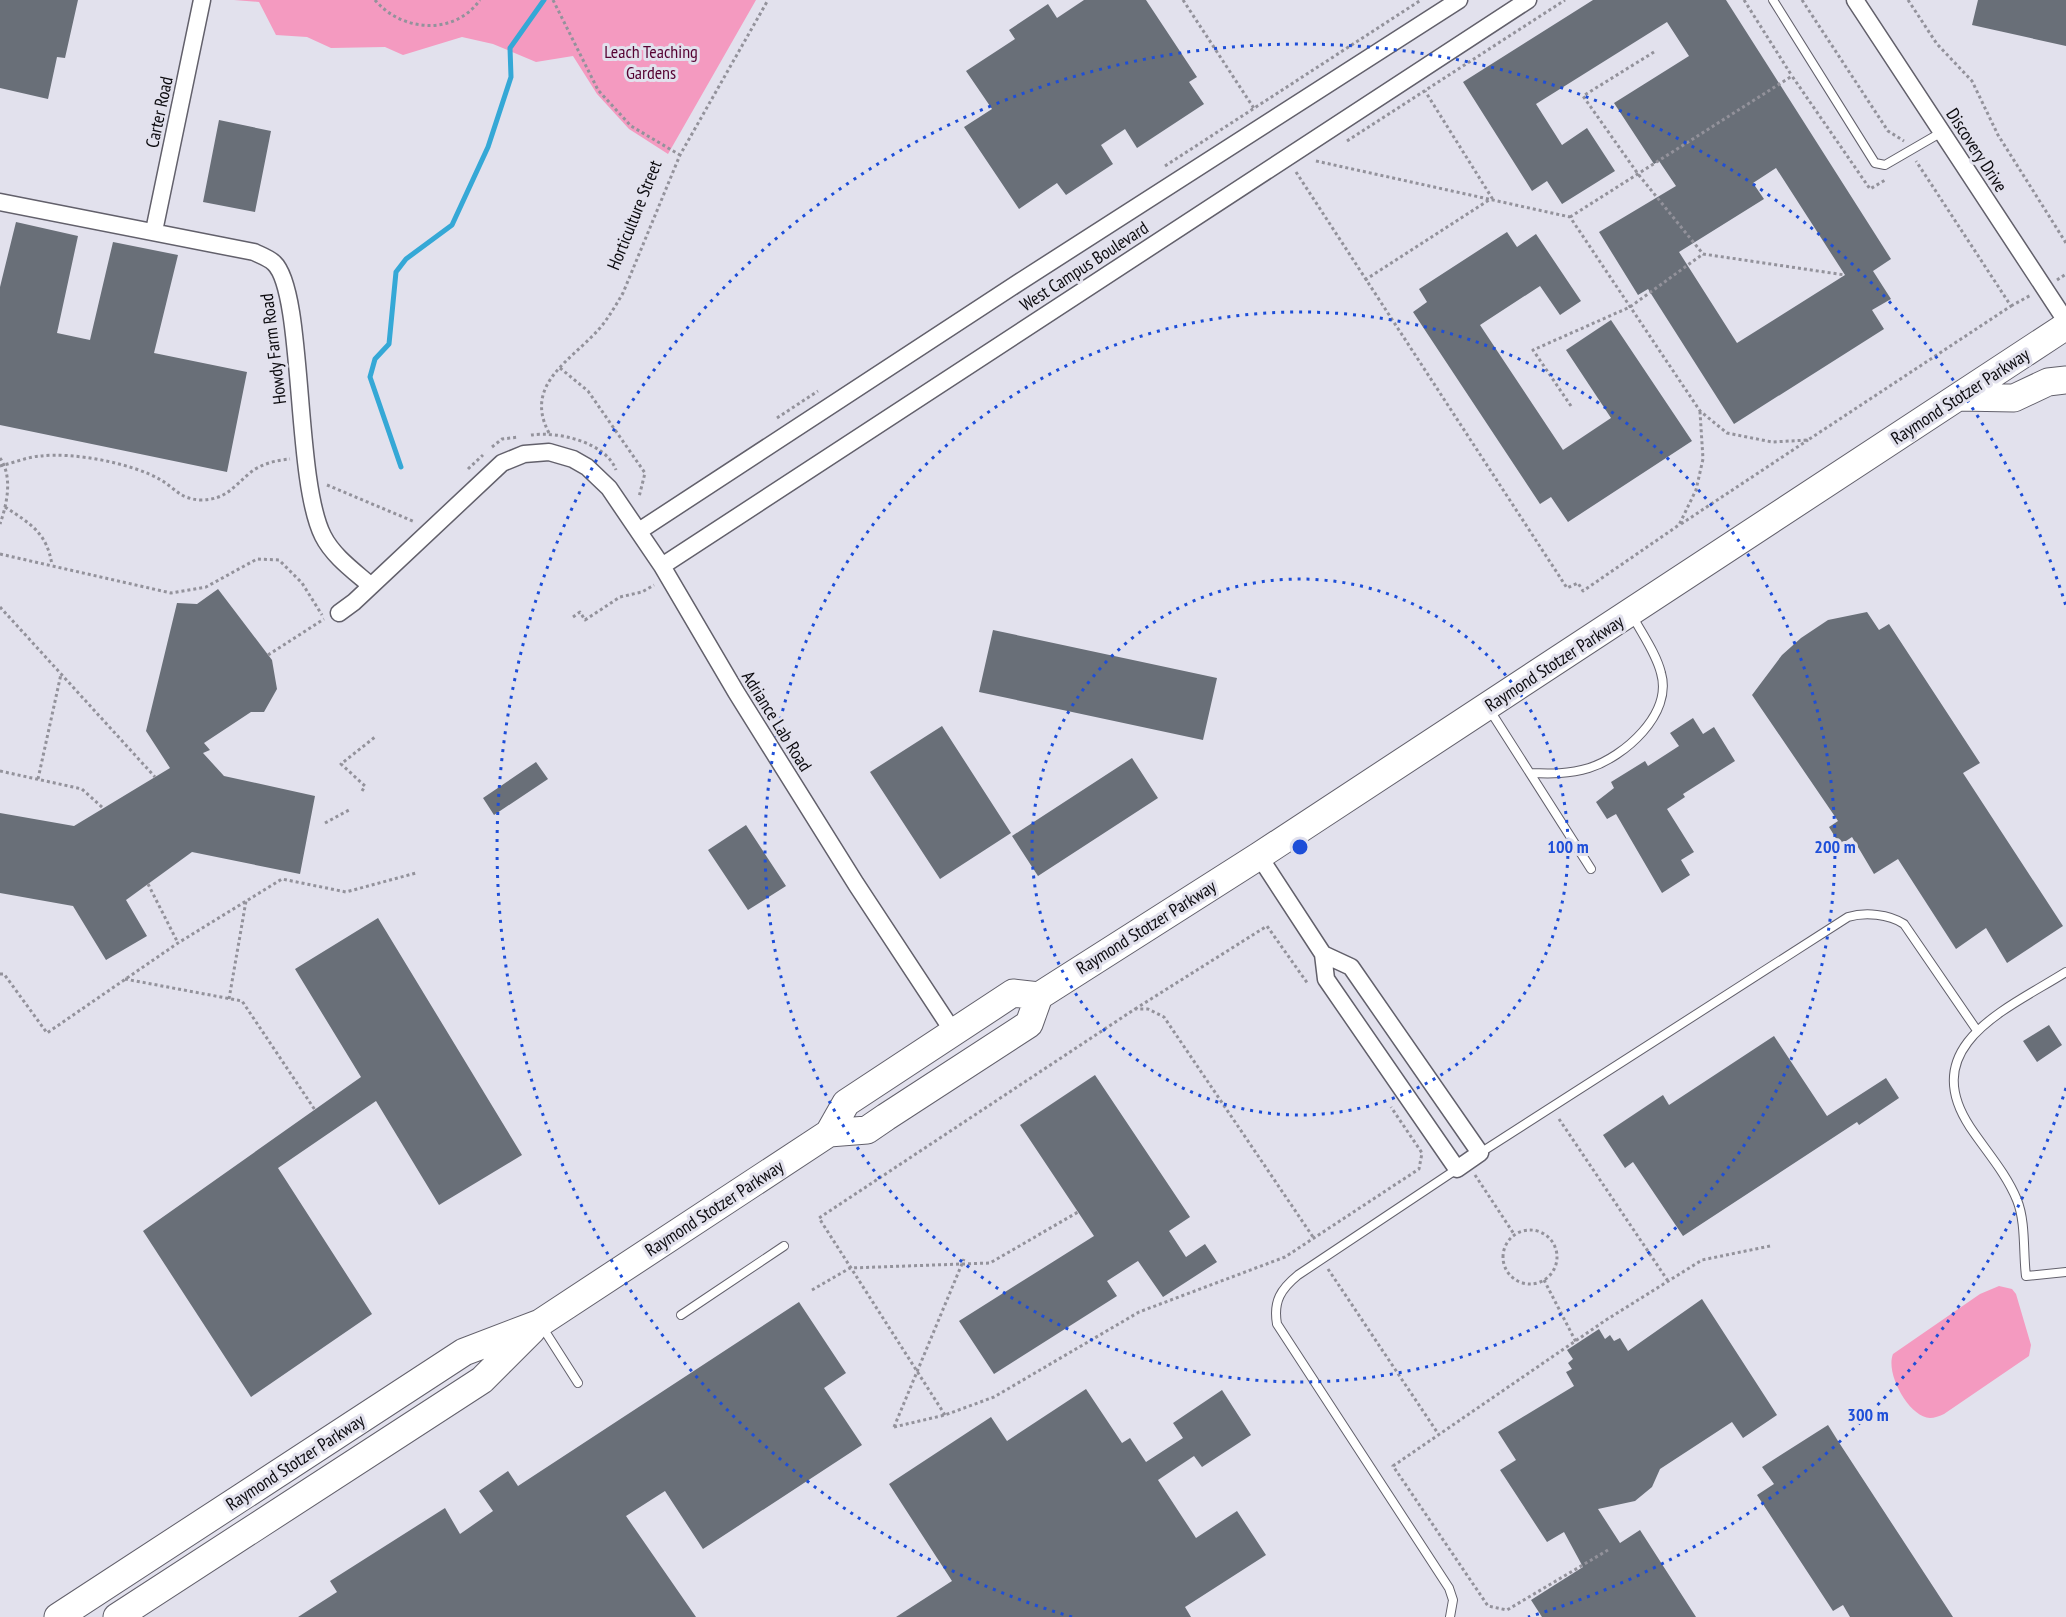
<svg xmlns="http://www.w3.org/2000/svg" width="2066" height="1617" viewBox="0 0 2066 1617" font-family="'PT Sans Narrow',sans-serif">
	<style>
		.green { fill: #f49ac0 }
		.lines { fill: none; stroke-linecap: round; stroke-linejoin: round }
		.stream { stroke: #35a8d6; stroke-width: 5 }
		.building { fill: #696f78; fill-rule: evenodd }
		.lane-casing { stroke: #62606b; stroke-width: 10 }
		.street-casing { stroke: #62606b; stroke-width: 19 }
		.primary-casing { stroke: #62606b; stroke-width: 29 }
		.path { stroke: #93929b; stroke-width: 3; stroke-dasharray: 3 3; stroke-linecap: butt }
		.lane { stroke: #fff; stroke-width: 8 }
		.street { stroke: #fff; stroke-width: 16 }
		.primary { stroke: #fff; stroke-width: 27 }
		.ring { fill: none; stroke: #1d4ed8; stroke-width: 3; stroke-dasharray: 3 6 }
		.labels { text-anchor: middle; dominant-baseline: central; stroke-width: 6; stroke-linejoin: round; paint-order: stroke }
		.park-label { font-size: 18px; fill: #550232; stroke: #e2e1ed }
		.street-label { font-size: 18px; fill: #0c0b0f; stroke: #e2e1ed }
		.centre { fill: #1d4ed8; stroke: #e2e1ed; stroke-width: 3 }
		.ring-label { font-size: 18px; text-anchor: middle; font-weight: bold; fill: #1d4ed8; stroke: #e2e1ed; stroke-width: 6; stroke-linejoin: round; paint-order: stroke }
	</style>
	<rect width="100%" height="100%" fill="#e2e1ed"/>
	<!-- green -->
	<path class="green" d="M 234,0 L 756,0 L 668,154 L 629,129 L 597,94 L 573,56 L 536,62 L 493,44 L 462,37 L 403,55 L 385,47 L 331,48 L 307,37 L 276,35 L 259,2 Z
		M 1999,1286 L 2012,1289 L 2016,1294 L 2031,1345 L 2029,1356 L 1944,1414 C 1940,1416 1934,1418 1930,1418 C 1909,1417 1885,1373 1893,1354 L 1980,1294 Z"/>
	<g class="lines">
		<!-- stream -->
		<path class="stream" d="M 401,467 L 370,377 L 375,359 L 389,344 L 396,272 L 406,259 L 452,225 L 488,147 L 511,77 L 510,48 L 544,0"/>
	</g>
	<!-- building -->
	<path class="building" d="M 0,0 L 78,0 L 65,58 L 57,57 L 48,99 L 0,88 Z
		M 1084,0 L 1146,0 L 1197,77 L 1189,82 L 1204,104 L 1137,148 L 1125,129 L 1101,145 L 1113,164 L 1066,195 L 1057,183 L 1019,209 L 964,127 L 992,109 L 966,71 L 1015,39 L 1009,30 L 1048,4 L 1057,18 Z
		M 1593,0 L 1726,0 L 1891,259 L 1873,271 L 1891,299 L 1872,310 L 1884,329 L 1734,424 L 1648,289 L 1638,295 L 1599,232 L 1676,186 L 1659,161 L 1654,164 L 1614,103 L 1689,56 L 1667,22 L 1536,104 L 1562,145 L 1587,128 L 1615,171 L 1562,204 L 1547,181 L 1532,191 L 1463,82 ZM 1776,168 L 1845,275 L 1737,343 L 1679,252 L 1764,199 L 1753,183 Z
		M 1978,0 L 2066,0 L 2066,46 L 1972,25 Z
		M 219,120 L 271,131 L 255,212 L 203,202 Z
		M 16,222 L 78,236 L 57,333 L 90,340 L 113,242 L 178,255 L 154,353 L 247,372 L 227,472 L 0,425 L 0,287 Z
		M 1507,232 L 1517,247 L 1536,234 L 1581,301 L 1560,315 L 1540,286 L 1480,325 L 1563,450 L 1611,418 L 1566,350 L 1611,320 L 1692,441 L 1568,522 L 1551,497 L 1540,504 L 1413,312 L 1427,302 L 1419,289 Z
		M 218,589 L 272,660 L 277,689 L 264,712 L 251,712 L 204,743 L 210,750 L 203,753 L 224,776 L 315,796 L 300,874 L 192,852 L 126,900 L 147,936 L 106,960 L 73,906 L 0,893 L 0,813 L 74,826 L 170,768 L 146,731 L 177,603 L 197,604 Z
		M 1867,612 L 1879,630 L 1889,624 L 1980,763 L 1963,773 L 2063,926 L 2007,963 L 1986,928 L 1956,949 L 1898,859 L 1874,874 L 1852,837 L 1840,845 L 1829,827 L 1838,821 L 1752,695 L 1782,655 L 1801,638 L 1828,620 Z
		M 993,630 L 1217,678 L 1203,740 L 979,692 Z
		M 1693,718 L 1703,734 L 1714,727 L 1735,761 L 1683,794 L 1685,797 L 1667,809 L 1694,852 L 1681,860 L 1690,875 L 1662,893 L 1616,814 L 1607,819 L 1596,802 L 1614,788 L 1611,782 L 1645,761 L 1648,766 L 1679,746 L 1670,733 Z
		M 942,726 L 1011,833 L 940,879 L 870,772 Z
		M 1132,758 L 1158,798 L 1038,876 L 1012,836 Z
		M 536,762 L 548,779 L 494,815 L 483,798 Z
		M 746,825 L 786,886 L 748,910 L 708,850 Z
		M 378,918 L 522,1155 L 439,1205 L 376,1101 L 278,1168 L 372,1314 L 251,1397 L 143,1231 L 361,1077 L 295,969 Z
		M 2049,1025 L 2062,1045 L 2037,1062 L 2023,1041 Z
		M 1774,1036 L 1827,1116 L 1886,1078 L 1899,1098 L 1859,1125 L 1857,1122 L 1683,1236 L 1633,1162 L 1625,1168 L 1603,1135 L 1663,1095 L 1669,1105 Z
		M 1095,1075 L 1190,1217 L 1169,1231 L 1186,1257 L 1205,1244 L 1217,1262 L 1163,1297 L 1138,1261 L 1107,1281 L 1117,1296 L 994,1374 L 959,1321 L 1094,1236 L 1020,1125 Z
		M 1702,1299 L 1777,1415 L 1743,1438 L 1732,1422 L 1660,1469 L 1652,1487 L 1635,1501 L 1598,1509 L 1620,1543 L 1640,1530 L 1696,1617 L 1542,1617 L 1531,1600 L 1583,1567 L 1564,1532 L 1547,1542 L 1500,1470 L 1516,1460 L 1498,1432 L 1574,1386 L 1566,1372 L 1572,1369 L 1568,1363 L 1573,1359 L 1567,1350 L 1599,1329 L 1605,1339 L 1610,1335 L 1614,1341 L 1620,1338 L 1628,1351 Z
		M 799,1302 L 846,1373 L 824,1388 L 862,1445 L 703,1549 L 665,1491 L 626,1516 L 696,1617 L 298,1617 L 337,1592 L 330,1581 L 445,1508 L 460,1534 L 493,1511 L 479,1491 L 508,1471 L 518,1486 Z
		M 1086,1389 L 1122,1443 L 1130,1438 L 1146,1462 L 1183,1438 L 1173,1423 L 1222,1390 L 1251,1435 L 1202,1467 L 1194,1456 L 1158,1480 L 1196,1538 L 1237,1511 L 1266,1555 L 1185,1607 L 1191,1617 L 896,1617 L 952,1581 L 889,1484 L 991,1417 L 1007,1441 Z
		M 1828,1425 L 1838,1441 L 1953,1617 L 1850,1617 L 1843,1605 L 1833,1611 L 1757,1495 L 1774,1484 L 1762,1467 Z"/>
	<g class="lines">
		<defs>
			<path id="lane" d="M 1773,0 L 1875,163 L 1885,165 L 1942,132
				M 1489,709 L 1591,869
				M 1530,773 C 1551,774 1569,774 1589,768 C 1624,757 1673,714 1661,673 C 1656,653 1642,634 1632,615
				M 2066,972 C 2009,1008 1916,1045 1970,1127 C 1986,1151 2006,1173 2017,1200 C 2026,1222 2023,1253 2026,1276 L 2066,1272
				M 1480,1153 L 1848,917 C 1865,912 1889,914 1904,924 L 1976,1029
				M 681,1315 L 784,1246
				M 541,1325 L 578,1383
				M 1450,1617 L 1453,1600 L 1449,1588 L 1277,1324 C 1273,1301 1281,1289 1298,1275 L 1457,1169"/>
			<path id="street" d="M 1855,0 L 2066,321
				M 0,202 L 254,252 C 260,255 269,258 274,263 C 305,292 294,479 323,536 C 333,556 354,571 370,585
				M 154,231 L 202,0
				M 639,531 L 1021,281 L 1459,0
				M 662,566 L 1528,0
				M 339,613 L 354,602 L 502,463 L 524,454 L 549,452 L 573,459 L 587,467 L 609,488 L 662,566 L 736,692 L 856,884 L 954,1033
				M 1259,856 L 1323,954 L 1326,979 L 1457,1169 L 1480,1153 L 1351,967 L 1323,954"/>
			<path id="primary" d="M 1959,397 L 2014,398 L 2048,382 L 2066,380
				M 829,1133 L 867,1130 L 886,1117 L 1029,1024 L 1039,996 L 1259,856 L 2066,326
				M 58,1617 L 464,1352 L 540,1323 L 829,1133 L 846,1103 L 1013,993 L 1039,996
				M 117,1617 L 482,1380 L 532,1330"/>
		</defs>
		<!-- lane casing -->
		<use href="#lane" class="lane-casing"/>
		<!-- street casing -->
		<use href="#street" class="street-casing"/>
		<!-- primary casing -->
		<use href="#primary" class="primary-casing"/>
		<!-- path -->
		<path class="path" d="M 375,0 C 402,32 454,36 480,0
			M 553,0 L 598,90 L 631,126 L 680,155
			M 1183,0 L 1255,110
			M 1744,0 L 1792,76
			M 1802,0 L 1888,131 L 1904,141
			M 1908,0 L 1937,44 L 1972,81 L 1998,135 L 2066,243
			M 1654,52 L 1583,96 L 1638,174 L 1703,254 L 1845,275
			M 1347,141 L 1565,0
			M 1316,161 L 1570,217 L 1700,411 L 1727,433 L 1772,442 L 1808,440 L 2011,306 L 1916,161
			M 1165,166 L 1421,0
			M 1296,172 L 1567,588 L 1578,583 L 1583,591 L 1679,525 L 1696,490 L 1703,459 L 1700,412
			M 1570,217 L 1792,76 L 1870,189 L 1887,179
			M 1365,280 L 1492,198 L 1425,91
			M 2057,280 L 2066,274
			M 2011,306 L 2031,295
			M 560,368 L 588,391 L 645,473 L 639,497
			M 1571,406 L 1533,350 L 1630,307 L 1703,254
			M 777,418 L 818,391
			M 549,433 C 523,384 571,361 600,328 C 609,317 616,305 623,293 L 680,155 L 768,0
			M 531,435 C 557,431 606,442 616,470
			M 492,447 L 502,439 L 519,437
			M 0,458 C 13,477 7,504 0,524
			M 0,466 C 13,463 27,457 40,456 C 73,452 132,463 161,480 C 176,489 180,499 201,500 C 226,500 234,486 251,472 C 261,464 277,460 290,459
			M 468,469 L 483,455
			M 327,485 L 415,522
			M 5,507 C 31,524 47,533 52,565
			M 1681,524 L 1808,440
			M 0,554 L 171,593 L 206,587 L 257,559 L 279,560 L 302,583 L 322,615
			M 0,607 L 155,777
			M 573,617 L 580,612 L 585,620 L 620,597 L 642,592 L 654,585
			M 268,655 L 324,619
			M 0,771 L 82,789 L 104,809
			M 38,779 L 61,674
			M 362,791 L 365,786 L 341,764 L 375,737
			M 325,823 L 349,810
			M 148,884 L 178,943
			M 0,974 L 4,974 L 47,1033 L 178,943 L 282,879 L 346,892 L 416,873
			M 125,979 L 242,1001 L 315,1110
			M 229,999 L 246,901
			M 1135,1009 L 1267,926 L 1308,984
			M 1559,1119 L 1668,1281
			M 1475,1175 L 1514,1234
			M1503 1257a27 27 0 1 1 54 0a27 27 0 1 1-54 0Z
			M 1328,1269 L 1439,1435
			M 1544,1280 L 1576,1342
			M 812,1290 L 850,1268 L 990,1263 L 1078,1212
			M 945,1415 L 819,1218 L 1135,1009 L 1148,1009 L 1164,1017 L 1313,1237
			M 894,1427 L 945,1415 L 994,1397 L 1139,1312 L 1285,1257 L 1419,1169 L 1422,1153 L 1391,1107
			M 894,1427 L 964,1259
			M 1608,1550 L 1507,1610 L 1488,1606 L 1393,1466 L 1606,1320 L 1702,1260 L 1770,1246"/>
		<!-- lane -->
		<use href="#lane" class="lane"/>
		<!-- street -->
		<use href="#street" class="street"/>
		<!-- primary -->
		<use href="#primary" class="primary"/>
	</g>
	<!-- distance rings -->
	<g class="ring">
		<circle cx="1300" cy="847" r="268"/>
		<circle cx="1300" cy="847" r="535"/>
		<path d="M2066 1088A803 803 0 0 1 1528 1617M1072 1617A803 803 0 1 1 2066 606"/>
	</g>
	<g class="labels">
		<!-- park labels -->
		<g class="park-label">
			<text x="651" y="51">Leach Teaching<tspan x="651" dy="21">Gardens</tspan></text>
		</g>
		<!-- street labels -->
		<g class="street-label">
			<text transform="translate(159 112) rotate(-78)">Carter Road</text>
			<text transform="translate(1977 150) rotate(57)">Discovery Drive</text>
			<text transform="translate(634 215) rotate(-68)">Horticulture Street</text>
			<text transform="translate(1084 266) rotate(-33)">West Campus Boulevard</text>
			<text transform="translate(273 349) rotate(-97)">Howdy Farm Road</text>
			<text transform="translate(1960 396) rotate(-33)">Raymond Stotzer Parkway</text>
			<text transform="translate(1554 663) rotate(-33)">Raymond Stotzer Parkway</text>
			<text transform="translate(777 721) rotate(58)">Adriance Lab Road</text>
			<text transform="translate(1146 927) rotate(-32)">Raymond Stotzer Parkway</text>
			<text transform="translate(714 1208) rotate(-33)">Raymond Stotzer Parkway</text>
			<text transform="translate(295 1462) rotate(-33)">Raymond Stotzer Parkway</text>
		</g>
	</g>
	<circle cx="1300" cy="847" r="9" class="centre"/>
	<g class="ring-label">
		<text x="1568" y="853">100 m</text>
		<text x="1835" y="853">200 m</text>
		<text x="1868" y="1421">300 m</text>
	</g>
</svg>
